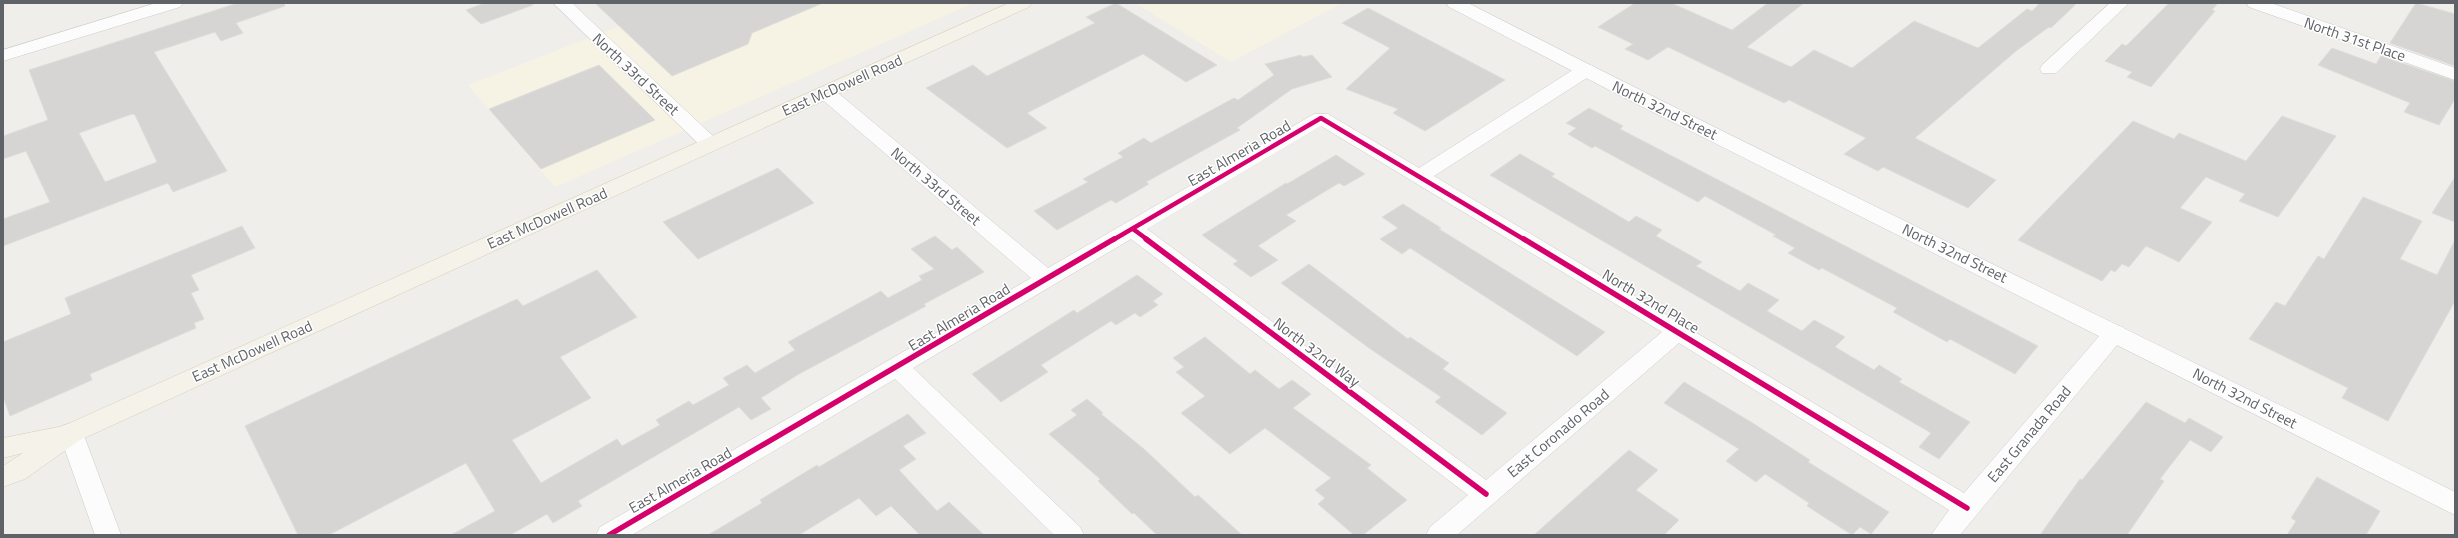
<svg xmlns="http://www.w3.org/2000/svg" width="2458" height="538" viewBox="0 0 2458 538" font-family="'Titillium Web',sans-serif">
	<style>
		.commercial { fill: #f7f3e4 }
		.building { fill: #d6d5d3; stroke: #deddd9; fill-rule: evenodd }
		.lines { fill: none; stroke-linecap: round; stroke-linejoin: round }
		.street-casing { stroke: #cbcccc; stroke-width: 1 }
		.secondary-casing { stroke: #cacacb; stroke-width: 1 }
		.primary-casing { stroke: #d7ceb8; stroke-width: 1 }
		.street { fill: #fdfcfc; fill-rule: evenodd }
		.secondary { fill: #fdfcfc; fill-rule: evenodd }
		.primary { fill: #f4f2e9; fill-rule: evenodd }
		.cycleway-far1-casing { stroke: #fff; stroke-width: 6 }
		.cycleway-casing { stroke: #fff; stroke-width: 8 }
		.cycleway-far1 { stroke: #d6006c; stroke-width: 4.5 }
		.cycleway { stroke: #d6006c; stroke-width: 5.5 }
		.labels { text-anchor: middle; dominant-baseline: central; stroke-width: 3; stroke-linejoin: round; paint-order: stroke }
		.street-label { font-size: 15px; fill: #5f6368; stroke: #fff }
	</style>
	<rect width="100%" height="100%" fill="#efeeea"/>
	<!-- commercial -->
	<path class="commercial" d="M 679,3 L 974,3 L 555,187 L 468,85 Z
		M 1135,3 L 1342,3 L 1231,62 Z"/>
	<!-- building -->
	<path class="building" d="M 238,3 L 284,3 L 285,6 L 236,23 L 243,33 L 221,41 L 215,32 L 154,52 L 227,171 L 173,192 L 168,183 L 3,246 L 3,219 L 50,202 L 26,151 L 3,159 L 3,136 L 48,120 L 29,70 ZM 132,114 L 135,115 L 157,162 L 105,182 L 79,133 Z
		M 485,3 L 532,3 L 533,5 L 481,24 L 466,10 Z
		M 595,3 L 823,3 L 752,33 L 748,44 L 672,76 Z
		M 1116,3 L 1217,65 L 1186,82 L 1143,54 L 1027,113 L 1047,128 L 1007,148 L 926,88 L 973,65 L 987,76 L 1095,23 L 1086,17 Z
		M 1635,3 L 1671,3 L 1732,30 L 1768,3 L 1804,3 L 1747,47 L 1791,67 L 1814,50 L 1852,68 L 1914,21 L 1978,48 L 2027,9 L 2032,11 L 2040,3 L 2077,3 L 2051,28 L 2049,27 L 2016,51 L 1915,138 L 1996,180 L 1968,208 L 1883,167 L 1878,171 L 1844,154 L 1866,138 L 1789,100 L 1784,103 L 1668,47 L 1648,60 L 1625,49 L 1633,44 L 1598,27 Z
		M 2169,3 L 2218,3 L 2212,10 L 2215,11 L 2151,87 L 2127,77 L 2132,72 L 2105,61 L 2122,44 L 2126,46 Z
		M 2416,3 L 2455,14 L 2455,66 L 2390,43 Z
		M 1368,8 L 1505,80 L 1425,131 L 1393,113 L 1398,109 L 1346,89 L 1390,48 L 1342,23 Z
		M 2332,48 L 2376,64 L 2381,56 L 2455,81 L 2455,99 L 2439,125 L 2404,112 L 2410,103 L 2318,65 Z
		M 1301,55 L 1303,57 L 1312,55 L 1332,77 L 1292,89 L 1237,128 L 1240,130 L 1146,182 L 1149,184 L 1116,203 L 1111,200 L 1057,230 L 1034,211 L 1088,182 L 1083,179 L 1123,157 L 1118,153 L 1144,138 L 1151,143 L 1234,98 L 1238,100 L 1274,75 L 1265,64 Z
		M 599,65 L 655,120 L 541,169 L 489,109 Z
		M 1589,108 L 1623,126 L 1620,129 L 2038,346 L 2015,374 L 1950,339 L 1947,342 L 1893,312 L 1897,308 L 1822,268 L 1819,270 L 1788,253 L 1795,248 L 1773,236 L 1776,235 L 1705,196 L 1698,202 L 1595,146 L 1592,148 L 1568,134 L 1576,128 L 1566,123 Z
		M 2282,116 L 2336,136 L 2278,217 L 2239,201 L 2245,194 L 2206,177 L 2180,208 L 2212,222 L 2179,262 L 2146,246 L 2129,267 L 2122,264 L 2115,272 L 2111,270 L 2102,281 L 2018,240 L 2133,121 L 2174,139 L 2179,133 L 2246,161 Z
		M 1520,154 L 1555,174 L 1551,176 L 1629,222 L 1636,216 L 1662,230 L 1656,236 L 1702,262 L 1696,266 L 1740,291 L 1748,283 L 1779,300 L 1767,311 L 1802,331 L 1814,320 L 1845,337 L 1835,347 L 1874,370 L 1879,365 L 1902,379 L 1899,382 L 1970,422 L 1939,459 L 1919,447 L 1931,433 L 1490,175 Z
		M 1336,155 L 1365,174 L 1344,186 L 1339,183 L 1286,215 L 1296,221 L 1258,246 L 1278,260 L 1251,277 L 1233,264 L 1238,261 L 1202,235 L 1286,183 L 1287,184 Z
		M 778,168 L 814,203 L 698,259 L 663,222 Z
		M 2455,177 L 2455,222 L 2432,213 Z
		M 2363,197 L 2422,221 L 2400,259 L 2437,275 L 2455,240 L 2455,301 L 2388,421 L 2342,398 L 2348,388 L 2249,339 L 2276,302 L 2285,306 L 2318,256 L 2324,259 Z
		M 1403,204 L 1441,228 L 1439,229 L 1605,332 L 1577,356 L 1410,248 L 1402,254 L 1380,239 L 1398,228 L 1382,217 Z
		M 242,226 L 255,248 L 191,275 L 199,290 L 191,293 L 204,319 L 194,323 L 196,328 L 90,374 L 92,380 L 10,416 L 3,396 L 3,342 L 71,314 L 65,298 Z
		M 935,236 L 952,250 L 957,247 L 984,272 L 924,304 L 926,306 L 799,374 L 761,398 L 771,409 L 751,420 L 739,407 L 578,501 L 582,506 L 553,523 L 547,514 L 510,535 L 451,535 L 495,511 L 466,463 L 329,535 L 298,535 L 245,426 L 517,299 L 523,306 L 597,270 L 637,317 L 560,357 L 591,398 L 512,440 L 541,483 L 617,439 L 622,446 L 660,425 L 656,420 L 689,401 L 693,405 L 729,385 L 723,378 L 747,365 L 755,373 L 795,350 L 788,342 L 881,291 L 888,298 L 922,280 L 919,276 L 934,269 L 911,249 Z
		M 1309,264 L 1408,339 L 1410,337 L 1449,363 L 1443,369 L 1507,413 L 1482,435 L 1435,402 L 1441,397 L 1369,348 L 1281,283 Z
		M 1137,275 L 1163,294 L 1153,301 L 1158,305 L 1140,317 L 1135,313 L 1116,325 L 1111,321 L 1041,365 L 1048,372 L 1001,402 L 972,374 L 1074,310 L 1077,313 Z
		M 1205,337 L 1250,374 L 1255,370 L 1279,389 L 1292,380 L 1311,394 L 1293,408 L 1371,465 L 1367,468 L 1407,500 L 1363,535 L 1354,535 L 1318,504 L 1325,498 L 1315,490 L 1331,478 L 1265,428 L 1230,454 L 1181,413 L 1205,396 L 1176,372 L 1184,367 L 1173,358 Z
		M 1684,382 L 1751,422 L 1810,460 L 1808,462 L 1889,512 L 1871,534 L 1860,527 L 1852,535 L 1807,506 L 1809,503 L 1765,474 L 1756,482 L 1726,461 L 1739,449 L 1664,403 Z
		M 1087,399 L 1103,413 L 1101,414 L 1144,449 L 1195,497 L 1198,495 L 1242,535 L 1157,535 L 1134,513 L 1132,514 L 1098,481 L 1100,479 L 1049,434 L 1077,415 L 1071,410 Z
		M 2146,402 L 2185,423 L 2189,418 L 2223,437 L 2211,452 L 2190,440 L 2160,479 L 2164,481 L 2127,535 L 2040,535 L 2080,479 L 2082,480 Z
		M 908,414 L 926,433 L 903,446 L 916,459 L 899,470 L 937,511 L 949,502 L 984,535 L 920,535 L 891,506 L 876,516 L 859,498 L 799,535 L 708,535 L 762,503 L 760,500 L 817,465 L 819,467 Z
		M 1629,450 L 1658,470 L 1636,490 L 1679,520 L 1664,535 L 1534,535 Z
		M 2317,477 L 2380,511 L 2366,535 L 2287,535 L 2296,521 L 2291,518 Z"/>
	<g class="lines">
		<defs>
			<path id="street" d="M 156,3 L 183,3 L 180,7 L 3,61 L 3,50 Z
				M 553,3 L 572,3 L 717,140 L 720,144 L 717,148 L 710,150 L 703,148 Z
				M 2110,3 L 2129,3 L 2056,73 L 2042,73 L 2040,69 L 2042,65 Z
				M 2246,3 L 2271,3 L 2455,68 L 2455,80 L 2249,7 Z
				M 1586,64 L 1593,66 L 1595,70 L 1593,74 L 1434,176 L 1964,493 L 2107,327 L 2115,325 L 2123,327 L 2127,333 L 1960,535 L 1931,535 L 1949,510 L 1679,343 L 1457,535 L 1426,535 L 1430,527 L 1468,495 L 1131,239 L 913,368 L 1080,527 L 1084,535 L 1054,535 L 895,379 L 632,535 L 596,535 L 600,527 L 1031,278 L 818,96 L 816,92 L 818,88 L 832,88 L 1048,268 L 1314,114 L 1328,114 L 1419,168 L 1579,66 ZM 1321,126 L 1662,332 L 1486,480 L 1147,229 Z
				M 71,423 L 80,426 L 83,433 L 121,535 L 95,535 L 59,433 L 62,426 Z"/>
			<path id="secondary" d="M 1446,3 L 1468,3 C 1795,170 2127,328 2455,492 L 2455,515 L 1615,93 L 1449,7 Z"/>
			<path id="primary" d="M 1009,3 L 1032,3 L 1029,7 L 80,440 L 25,479 L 3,487 L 3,466 L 23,453 L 3,458 L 3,438 L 63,426 Z"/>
		</defs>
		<!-- street casing -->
		<use href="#street" class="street-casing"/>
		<!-- secondary casing -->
		<use href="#secondary" class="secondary-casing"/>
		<!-- primary casing -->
		<use href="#primary" class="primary-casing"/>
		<!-- street -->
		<use href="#street" class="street"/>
		<!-- secondary -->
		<use href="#secondary" class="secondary"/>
		<!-- primary -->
		<use href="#primary" class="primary"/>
		<defs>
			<path id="cycleway-far1" d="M 1133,229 L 1148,240
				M 1113,240 L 1321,118 L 1525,240"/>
			<path id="cycleway" d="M 1146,239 L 1486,494
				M 1524,239 L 1967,508
				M 609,535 L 1114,239"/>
		</defs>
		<!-- cycleway-far1 casing -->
		<use href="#cycleway-far1" class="cycleway-far1-casing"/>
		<!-- cycleway casing -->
		<use href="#cycleway" class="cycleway-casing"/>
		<!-- cycleway-far1 -->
		<use href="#cycleway-far1" class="cycleway-far1"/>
		<!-- cycleway -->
		<use href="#cycleway" class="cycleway"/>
	</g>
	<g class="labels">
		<!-- street labels -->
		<g class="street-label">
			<text transform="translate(2355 39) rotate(19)">North 31st Place</text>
			<text transform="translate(636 74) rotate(43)">North 33rd Street</text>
			<text transform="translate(842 85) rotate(-24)">East McDowell Road</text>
			<text transform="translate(1665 110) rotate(26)">North 32nd Street</text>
			<text transform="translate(1239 153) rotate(-30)">East Almeria Road</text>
			<text transform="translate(936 186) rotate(40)">North 33rd Street</text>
			<text transform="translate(547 218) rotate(-24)">East McDowell Road</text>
			<text transform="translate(1955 253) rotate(26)">North 32nd Street</text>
			<text transform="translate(1651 301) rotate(31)">North 32nd Place</text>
			<text transform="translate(959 317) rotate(-31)">East Almeria Road</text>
			<text transform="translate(252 351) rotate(-24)">East McDowell Road</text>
			<text transform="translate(1317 352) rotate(37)">North 32nd Way</text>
			<text transform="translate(2245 398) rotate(27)">North 32nd Street</text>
			<text transform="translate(1558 433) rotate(-40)">East Coronado Road</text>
			<text transform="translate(2029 434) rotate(-50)">East Granada Road</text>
			<text transform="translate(680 480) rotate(-30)">East Almeria Road</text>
		</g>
	</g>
	<!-- border -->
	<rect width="2458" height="538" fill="none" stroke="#5f6368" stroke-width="8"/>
</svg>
